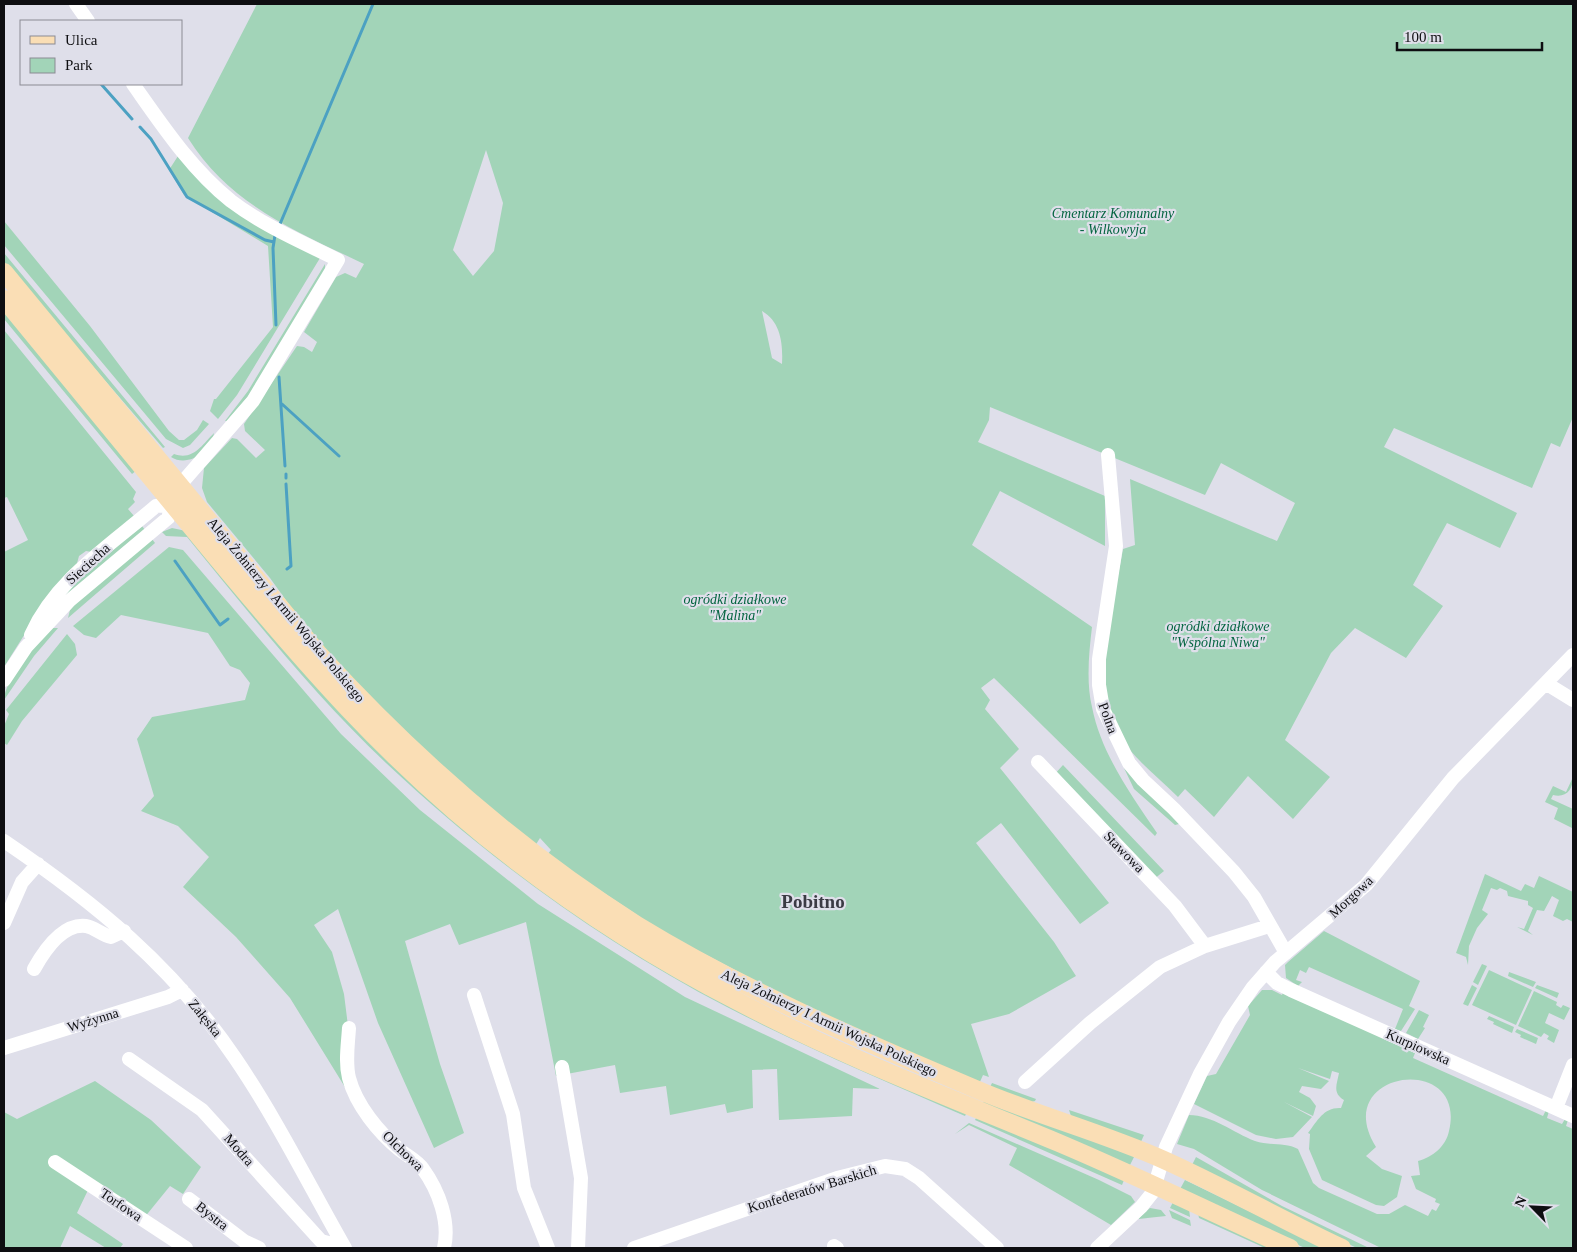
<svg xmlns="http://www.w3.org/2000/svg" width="1577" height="1252" viewBox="0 0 1577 1252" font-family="Georgia,serif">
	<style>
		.green { fill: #a2d4b8; fill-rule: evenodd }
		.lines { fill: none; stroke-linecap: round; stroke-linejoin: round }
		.stream { stroke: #4ca1c2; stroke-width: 3 }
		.minor { stroke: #fff; stroke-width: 14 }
		.major { stroke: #fadeb5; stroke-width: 18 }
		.labels { text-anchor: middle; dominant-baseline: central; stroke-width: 4.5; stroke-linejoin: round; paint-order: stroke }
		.park-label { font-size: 14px; font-style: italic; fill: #046541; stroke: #dfdfea }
		.street-label { font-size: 14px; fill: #0e0e11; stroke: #dfdfea }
		.district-label { font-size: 19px; font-weight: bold; fill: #3b3b44; stroke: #dfdfea }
	</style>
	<rect width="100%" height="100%" fill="#dfdfea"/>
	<!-- green -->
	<path class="green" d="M 257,4 L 1573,4 L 1573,417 L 1560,447 L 1551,443 L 1532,488 L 1394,428 L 1384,447 L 1517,513 L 1500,548 L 1447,523 L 1413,585 L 1443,606 L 1406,658 L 1355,628 L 1331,653 L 1285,740 L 1330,777 L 1293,819 L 1248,776 L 1214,817 L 1185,789 L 1178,797 C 1162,781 1143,766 1129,749 C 1085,696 1113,609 1123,549 L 1135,545 L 1130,479 L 1277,541 L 1295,503 L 1221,463 L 1205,495 L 990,407 L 989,420 L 978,442 L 1105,496 L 1105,546 L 1000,491 L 972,545 L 1092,627 C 1089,652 1086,682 1092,707 C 1101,753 1131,795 1157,833 L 1155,836 L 994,678 L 981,688 L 990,700 L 985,709 L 1019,749 L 1000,768 L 1109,903 L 1080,924 L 1001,823 L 976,843 L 1054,942 L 1076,976 L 1009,1014 L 971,1024 L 989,1077 L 983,1075 L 979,1084 L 829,1019 L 664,933 L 547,855 L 551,850 L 540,838 L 535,846 L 416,744 L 313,638 L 270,578 L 207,502 L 202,488 L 204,468 L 232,438 L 237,439 L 256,458 L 265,450 L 245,431 L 244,424 L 297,346 L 304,347 L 312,352 L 317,342 L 304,332 L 336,277 L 345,273 L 356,278 L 364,264 C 296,231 230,205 188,138 ZM 486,150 L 503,203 L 494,251 L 473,276 L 453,250 ZM 762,311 C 781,322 783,344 782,364 L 772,358 Z
		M 178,156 L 320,258 L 237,395 L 218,419 L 210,411 L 214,399 L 216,399 L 273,327 L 268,246 L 184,195 L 169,170 Z
		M 4,221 L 90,326 L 169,431 L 179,440 L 184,440 L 197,430 L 203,420 L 209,424 L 190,445 L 183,448 L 166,439 L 4,245 Z
		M 4,253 L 165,447 L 163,448 L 4,263 Z
		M 325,264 L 325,270 L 258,385 L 227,421 L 225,421 L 248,391 Z
		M 4,309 L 137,470 L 132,474 L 4,319 Z
		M 4,330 L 136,492 L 133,499 L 135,502 L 128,509 L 134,516 L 92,552 L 86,551 L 79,556 L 76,567 L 50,594 L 4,667 L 4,552 L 28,540 L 7,497 L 4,498 Z
		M 214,433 C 212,451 188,468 171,457 L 174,454 C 193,461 202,445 214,433 Z
		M 142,526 L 145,530 L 57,607 C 79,574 112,550 142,526 Z
		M 172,528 L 186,531 L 284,649 L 573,910 L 967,1112 L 965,1116 C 885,1081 804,1047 727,1007 C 602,942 488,859 386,763 C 313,694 251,615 187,537 L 166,536 L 162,532 Z
		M 152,539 L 155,543 L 68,618 L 70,610 L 76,603 Z
		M 169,547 L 183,550 L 341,734 L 420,810 L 538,904 L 685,997 L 880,1089 L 853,1088 L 852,1116 L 779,1120 L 777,1069 L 752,1070 L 753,1108 L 727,1113 L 725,1104 L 670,1115 L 666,1086 L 620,1093 L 615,1065 L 556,1076 L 526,922 L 459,945 L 450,924 L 405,941 L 440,1064 L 464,1133 L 434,1148 L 378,1023 L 338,909 L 314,925 L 332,952 L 344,994 L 348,1026 L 348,1092 L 290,998 L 236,937 L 183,887 L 209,857 L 178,826 L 141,811 L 154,796 L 137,739 L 152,717 L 245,700 L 250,683 L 240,670 L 230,666 L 208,633 L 121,615 L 96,638 L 84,635 L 73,626 Z
		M 52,628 L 58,628 L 34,656 L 4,700 C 4,681 37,641 52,628 Z
		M 67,634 L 75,644 L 77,655 L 22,721 L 7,745 L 4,743 L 4,726 L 9,714 L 6,710 Z
		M 1063,765 L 1164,871 L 1153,880 L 1053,776 Z
		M 1124,768 L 1179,821 L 1179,824 L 1175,825 L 1134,789 Z
		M 1573,777 C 1573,790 1566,798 1553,795 L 1551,799 L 1573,809 L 1572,828 L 1554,819 L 1558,808 L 1545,802 L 1553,786 L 1566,792 Z
		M 1485,874 L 1521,891 L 1525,884 L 1534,888 L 1539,876 L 1573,892 L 1573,922 L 1567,919 L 1563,921 L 1553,916 L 1559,900 L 1552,896 L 1544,911 L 1537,910 L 1528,931 L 1533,935 L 1517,927 L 1524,929 L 1533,908 L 1528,905 L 1528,901 L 1508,896 L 1507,891 L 1500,888 L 1497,890 L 1491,888 L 1482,910 L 1488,914 L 1477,928 L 1469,946 L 1468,965 L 1466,957 L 1456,953 Z
		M 1324,931 L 1420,981 L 1409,1006 L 1415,1009 L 1401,1031 L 1395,1029 L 1403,1009 L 1309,967 L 1306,973 L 1300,970 L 1296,980 L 1302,982 L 1298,986 L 1286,978 L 1285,965 L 1288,962 Z
		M 1482,964 L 1487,966 L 1478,985 L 1473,982 Z
		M 1489,970 L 1532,990 L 1516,1025 L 1472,1005 Z
		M 1509,972 L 1536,982 L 1533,987 L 1508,976 Z
		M 1472,985 L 1477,988 L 1468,1006 L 1463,1004 Z
		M 1537,985 L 1559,993 L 1557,998 L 1535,988 Z
		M 1262,990 L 1272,990 L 1282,995 L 1283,992 L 1415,1053 L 1413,1058 L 1543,1116 L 1546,1110 L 1549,1111 L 1547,1118 L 1562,1124 L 1565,1119 L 1568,1120 L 1566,1126 L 1573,1129 L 1573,1248 L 1381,1248 L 1262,1190 L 1194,1149 L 1177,1144 L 1189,1115 C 1212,1115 1234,1133 1255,1141 C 1269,1146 1285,1142 1298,1149 L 1313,1183 L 1319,1188 L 1377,1214 L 1389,1214 L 1405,1205 L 1428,1216 L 1432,1209 L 1436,1211 L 1440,1204 L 1435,1202 L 1436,1199 L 1416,1189 L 1411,1176 L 1420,1175 L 1418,1161 C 1433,1157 1446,1146 1449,1131 C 1468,1051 1328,1070 1376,1147 L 1366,1156 L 1382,1169 L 1402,1176 L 1397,1197 L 1384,1206 L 1376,1205 L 1322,1180 L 1309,1149 L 1310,1134 L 1308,1133 C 1318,1120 1324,1107 1341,1108 L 1344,1100 C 1332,1093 1337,1084 1339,1073 L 1332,1071 L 1330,1079 L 1298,1068 L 1329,1081 L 1321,1089 L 1302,1086 L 1299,1092 L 1310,1098 L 1316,1106 L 1313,1116 L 1284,1102 L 1312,1117 L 1293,1137 L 1276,1139 L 1256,1135 L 1194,1104 L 1207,1076 L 1216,1074 L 1250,1015 L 1248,1006 Z
		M 1534,991 L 1557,1002 L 1556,1005 L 1561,1008 L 1563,1005 L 1570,1008 L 1564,1020 L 1549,1013 L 1545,1023 L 1559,1030 L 1554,1043 L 1547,1039 L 1549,1036 L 1544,1033 L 1541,1037 L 1518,1026 Z
		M 1419,1010 L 1429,1015 L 1423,1027 L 1425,1028 L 1418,1039 L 1406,1033 Z
		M 1489,1016 L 1514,1027 L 1512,1033 L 1493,1024 L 1494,1022 L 1487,1019 Z
		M 1517,1029 L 1538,1038 L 1536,1044 L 1520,1037 L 1521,1035 L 1515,1032 Z
		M 95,1081 L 151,1120 L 201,1167 L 183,1194 L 170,1186 L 144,1218 L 89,1188 L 77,1213 L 123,1244 L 120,1248 L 106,1248 L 70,1226 L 60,1248 L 4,1248 L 4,1112 L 17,1119 Z
		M 992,1083 L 1036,1099 L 1035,1101 L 1028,1103 L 989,1089 Z
		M 985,1099 L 1135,1155 L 1130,1165 L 982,1105 Z
		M 1069,1110 L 1144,1135 L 1140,1144 L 1072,1119 Z
		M 977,1116 L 1124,1180 L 1122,1185 L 975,1120 Z
		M 969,1123 L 1099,1180 L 1131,1196 L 1135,1202 L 1111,1225 L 1009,1165 L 1017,1148 L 969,1125 L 955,1134 Z
		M 1196,1157 L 1282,1206 L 1369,1248 L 1357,1248 L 1314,1228 L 1192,1165 Z
		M 1185,1180 L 1325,1248 L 1305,1248 L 1179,1191 Z
		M 1173,1202 L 1189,1209 L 1190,1217 L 1170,1208 Z
		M 1150,1208 L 1161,1210 L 1166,1216 L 1138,1219 Z
		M 1169,1210 L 1190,1220 L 1191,1226 L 1172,1218 Z
		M 1198,1213 L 1275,1248 L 1265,1248 L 1199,1218 Z"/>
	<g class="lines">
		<!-- stream -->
		<path class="stream" d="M 101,84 L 132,119
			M 140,127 L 151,139 L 187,197 L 265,240 L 274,242
			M 280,224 L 373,4
			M 275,235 L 273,248 L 276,325
			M 279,377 L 285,466
			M 282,404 L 339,456
			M 286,474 L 286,478
			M 286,484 L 291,566 L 287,569
			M 175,561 L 220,625 L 228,619"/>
		<!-- minor -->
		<path class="minor" d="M 76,4 L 88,21
			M 1108,455 L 1116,546 L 1099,659 L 1099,685 L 1103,709 L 1129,763 L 1143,780 L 1174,809 L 1234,872 L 1254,897 L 1286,953
			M 31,635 C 56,579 111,545 156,506 L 172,504
			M 4,680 L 26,647 L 69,601 L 168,518 L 180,485 L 253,401 L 338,260 C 302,242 264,226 231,201 C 191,169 162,125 133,84
			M 1547,684 L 1573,700
			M 1038,762 L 1175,906 L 1205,946
			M 4,841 C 94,902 173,966 235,1058 C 276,1118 309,1185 345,1248
			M 4,923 L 22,882 L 38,864
			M 34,969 C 44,951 62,923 86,926 C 94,927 102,935 111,937 L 124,931
			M 1266,972 L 1277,983 L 1291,990 L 1573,1116
			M 474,995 L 513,1114 L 524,1188 L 548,1248
			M 349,1028 C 348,1045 345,1062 349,1078 C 356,1105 379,1133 400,1150 C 407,1156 418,1161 423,1169 C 439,1191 450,1222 444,1248
			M 4,1048 L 168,997 L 182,990
			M 129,1059 L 202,1110 L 321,1241 L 332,1244 L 341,1241
			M 562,1067 L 581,1178 L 578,1248
			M 1025,1082 L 1090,1023 L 1160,967 L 1205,946 L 1269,926
			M 1556,1108 L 1573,1065
			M 55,1162 L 186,1248
			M 189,1199 L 244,1241 L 259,1248
			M 834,1246 L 837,1248
			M 634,1248 L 837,1178 L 885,1166 L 905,1169 L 919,1178 L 997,1248
			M 1097,1248 L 1141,1207 L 1153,1192 L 1166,1147 L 1200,1074 L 1229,1022 L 1253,987 L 1275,962 L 1366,885 L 1453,778 L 1573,655"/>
		<!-- major -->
		<path class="major" d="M 4,272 L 318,653 C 413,757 518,850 637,925 C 745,991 862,1041 978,1090 C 1039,1116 1103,1133 1164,1160 C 1224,1187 1282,1220 1342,1248
			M 4,299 C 70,379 136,460 202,540 C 300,659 391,766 516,861 C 585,914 659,961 737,1001 C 841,1056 951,1098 1059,1143 C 1137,1176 1213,1213 1290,1248"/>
	</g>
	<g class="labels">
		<!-- park labels -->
		<g class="park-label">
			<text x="1113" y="213">Cmentarz Komunalny<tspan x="1113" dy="16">- Wilkowyja</tspan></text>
			<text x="735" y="599">ogródki działkowe<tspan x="735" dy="16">"Malina"</tspan></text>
			<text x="1218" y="626">ogródki działkowe<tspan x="1218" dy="16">"Wspólna Niwa"</tspan></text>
		</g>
		<!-- street labels -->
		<g class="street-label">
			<text transform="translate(88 564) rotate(-42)">Sieciecha</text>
			<text transform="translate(286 610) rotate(50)">Aleja Żołnierzy I Armii Wojska Polskiego</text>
			<text transform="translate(1108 718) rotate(70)">Polna</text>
			<text transform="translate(1124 852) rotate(46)">Stawowa</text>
			<text transform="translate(1351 897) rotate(-43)">Morgowa</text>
			<text transform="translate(205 1018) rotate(51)">Załęska</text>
			<text transform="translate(93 1020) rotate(-17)">Wyżynna</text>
			<text transform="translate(829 1023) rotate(25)">Aleja Żołnierzy I Armii Wojska Polskiego</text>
			<text transform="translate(1418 1047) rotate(24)">Kurpiowska</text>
			<text transform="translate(239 1150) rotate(49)">Modra</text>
			<text transform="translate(403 1151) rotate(44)">Olchowa</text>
			<text transform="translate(812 1189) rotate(-17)">Konfederatów Barskich</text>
			<text transform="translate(121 1205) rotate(34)">Torfowa</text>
			<text transform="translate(212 1216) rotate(38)">Bystra</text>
		</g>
		<!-- district labels -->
		<g class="district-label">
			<text x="813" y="901">Pobitno</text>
		</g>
	</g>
	<!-- border -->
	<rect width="1577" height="1252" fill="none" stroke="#0e0e11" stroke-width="10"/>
	<!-- legend -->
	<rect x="20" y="20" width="162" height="65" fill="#dfdfea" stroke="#8b8b93"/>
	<rect x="30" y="36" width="25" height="8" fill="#fadeb5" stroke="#8b8b93"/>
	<text x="65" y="45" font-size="15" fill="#0e0e11">Ulica</text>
	<rect x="30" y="58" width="25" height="15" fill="#a2d4b8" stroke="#8b8b93"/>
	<text x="65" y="70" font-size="15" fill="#0e0e11">Park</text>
	<!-- north arrow -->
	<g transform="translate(1532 1207) rotate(294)" stroke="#dfdfea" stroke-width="4" paint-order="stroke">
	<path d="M0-4L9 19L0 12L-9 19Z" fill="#0e0e11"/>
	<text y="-8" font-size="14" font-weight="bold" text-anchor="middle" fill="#0e0e11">N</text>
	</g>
	<!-- scale -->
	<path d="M1397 42v8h145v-8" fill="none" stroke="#0e0e11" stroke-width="2.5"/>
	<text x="1404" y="42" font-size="15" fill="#0e0e11" stroke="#dfdfea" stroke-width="4" paint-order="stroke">100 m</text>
</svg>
